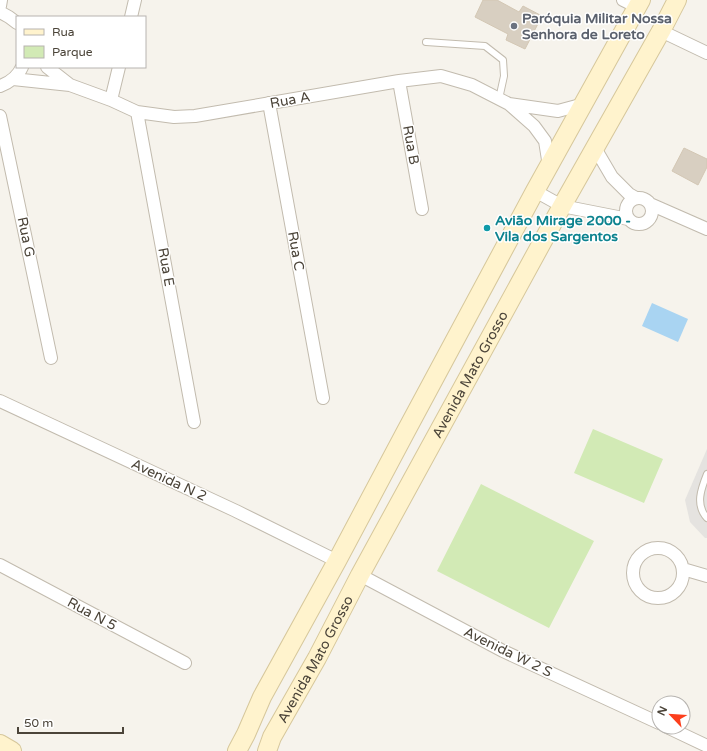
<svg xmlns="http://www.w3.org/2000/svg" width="707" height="751" viewBox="0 0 707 751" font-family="'Varela Round',sans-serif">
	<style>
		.green { fill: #d2eab5 }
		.parking { fill: #e5e3e0 }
		.water { fill: #a9d4f2 }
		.building { fill: #d8cfc1; stroke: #d3c7b4 }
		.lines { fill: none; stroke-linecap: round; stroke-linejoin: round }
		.lane-casing { stroke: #c2bbae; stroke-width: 8 }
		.street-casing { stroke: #c2bbae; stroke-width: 14 }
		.secondary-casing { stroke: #d6c79b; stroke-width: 20 }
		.lane { stroke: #fff; stroke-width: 6 }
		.street { stroke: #fff; stroke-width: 12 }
		.secondary { stroke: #fff3cd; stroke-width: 18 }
		.worship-dot { fill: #6b7280; stroke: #fff; stroke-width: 1.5 }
		.culture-dot { fill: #0f9aa8; stroke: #fff; stroke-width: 1.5 }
		.labels { text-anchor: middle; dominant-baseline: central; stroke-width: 3; stroke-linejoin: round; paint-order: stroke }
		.worship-label { font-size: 14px; font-weight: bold; fill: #5b616d; stroke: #fff; text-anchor: start }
		.street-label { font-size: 14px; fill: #4b4439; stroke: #fff }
		.culture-label { font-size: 14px; font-weight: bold; fill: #0d838f; stroke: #fff; text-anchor: start }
	</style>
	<rect width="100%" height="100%" fill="#f6f3ec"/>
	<!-- green -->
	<path class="green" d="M 593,429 L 663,459 L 644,503 L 574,473 Z
		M 481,484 L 594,541 L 549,628 L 437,571 Z"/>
	<!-- parking -->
	<path class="parking" d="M 707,449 L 707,538 L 705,538 L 690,522 L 685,500 Z"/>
	<!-- water -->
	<path class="water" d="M 652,303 L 688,319 L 678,342 L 642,326 Z"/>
	<!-- building -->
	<path class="building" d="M 483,0 L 497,0 L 519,12 L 523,6 L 542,16 L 525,49 L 506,40 L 508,34 L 475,17 Z
		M 684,148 L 707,159 L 707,167 L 698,185 L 672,171 Z"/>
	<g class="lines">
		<defs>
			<path id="lane" d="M 426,42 L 485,46 L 503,60 L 504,76 L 499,99
				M 707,474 C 701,489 695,505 707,518"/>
			<path id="street" d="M 623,0 L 637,7
				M 0,6 L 1,0
				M 0,12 L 9,17 L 17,23
				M 131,17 L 135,0
				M 661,31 L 707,53
				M 47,67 L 70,85
				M 13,79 L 70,85 L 111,100 L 137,112 L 174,117 L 195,116 L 399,81 L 441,76 L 472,85 L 509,104 L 558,111 L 584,104
				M 399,81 L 422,209
				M 0,86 C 9,83 18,76 22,67
				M 111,100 L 119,67
				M 269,103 L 323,398
				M 509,104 L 534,126 L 545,141 L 549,166
				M 137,112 L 194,422
				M 0,116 L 51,358
				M 595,148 L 612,177 L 629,194 L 636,198
				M 535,191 L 562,206 L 628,219
				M626 211a13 13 0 1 1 26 0a13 13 0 1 1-26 0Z
				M 650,204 L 707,229
				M 0,401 L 236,511 L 337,561
				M633 573a25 25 0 1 1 50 0a25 25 0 1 1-50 0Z
				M 0,565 L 185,663
				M 683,569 L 707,576
				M 360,575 L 503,651 L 659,723
				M 667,727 L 707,746"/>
			<g id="secondary">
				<path d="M 0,744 L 12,751"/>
				<path d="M 237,751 L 246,734 L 262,697 L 337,561 L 405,433 L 535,191 L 641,0"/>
				<path id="s1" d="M 267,751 L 272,737 L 317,658 L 360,575 L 562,206 L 661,31 L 677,0"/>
			</g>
		</defs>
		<!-- lane casing -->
		<use href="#lane" class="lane-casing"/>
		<!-- street casing -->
		<use href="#street" class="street-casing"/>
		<!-- secondary casing -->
		<use href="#secondary" class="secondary-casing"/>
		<!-- lane -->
		<use href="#lane" class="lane"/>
		<!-- street -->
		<use href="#street" class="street"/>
		<!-- secondary -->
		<use href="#secondary" class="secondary"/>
	</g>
	<!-- markers -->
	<circle class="worship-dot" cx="514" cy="26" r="4"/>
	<circle class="culture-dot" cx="487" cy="228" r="4"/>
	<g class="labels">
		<!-- worship labels -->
		<g class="worship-label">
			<text x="522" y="18">Paróquia Militar Nossa<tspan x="522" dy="16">Senhora de Loreto</tspan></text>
		</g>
		<!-- street labels -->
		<g class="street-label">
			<text transform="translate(290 100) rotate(-10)">Rua A</text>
			<text transform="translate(411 145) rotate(80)">Rua B</text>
			<text transform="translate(26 237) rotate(78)">Rua G</text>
			<text transform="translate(296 251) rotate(80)">Rua C</text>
			<text transform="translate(166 267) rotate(80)">Rua E</text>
			<text stroke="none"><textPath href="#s1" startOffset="428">Avenida Mato Grosso</textPath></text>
			<text transform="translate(169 480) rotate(25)">Avenida N 2</text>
			<text transform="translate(92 614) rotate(28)">Rua N 5</text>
			<text transform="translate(508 652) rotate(26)">Avenida W 2 S</text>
			<text stroke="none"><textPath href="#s1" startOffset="104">Avenida Mato Grosso</textPath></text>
		</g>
		<!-- culture labels -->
		<g class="culture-label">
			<text x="495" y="220">Avião Mirage 2000 -<tspan x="495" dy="16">Vila dos Sargentos</tspan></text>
		</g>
	</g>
	<!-- legend -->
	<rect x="16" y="16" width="130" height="52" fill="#ffffff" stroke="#b7b4b0"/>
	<rect x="24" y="29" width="20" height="6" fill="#fff3cd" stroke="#b7b4b0"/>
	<text x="52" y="36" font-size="12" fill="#4b4439">Rua</text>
	<rect x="24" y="46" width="20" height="12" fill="#d2eab5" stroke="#b7b4b0"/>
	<text x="52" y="56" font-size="12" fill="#4b4439">Parque</text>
	<!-- north arrow -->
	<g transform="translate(671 715) rotate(295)"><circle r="19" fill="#ffffff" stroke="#b7b4b0"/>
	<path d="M0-3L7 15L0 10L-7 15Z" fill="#fc3f1d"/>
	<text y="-6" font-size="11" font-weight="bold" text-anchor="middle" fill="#4b4439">N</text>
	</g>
	<!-- scale -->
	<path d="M18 727v6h105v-6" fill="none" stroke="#4b4439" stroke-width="2"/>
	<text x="24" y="727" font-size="12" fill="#4b4439" stroke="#ffffff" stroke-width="3" paint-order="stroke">50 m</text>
</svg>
